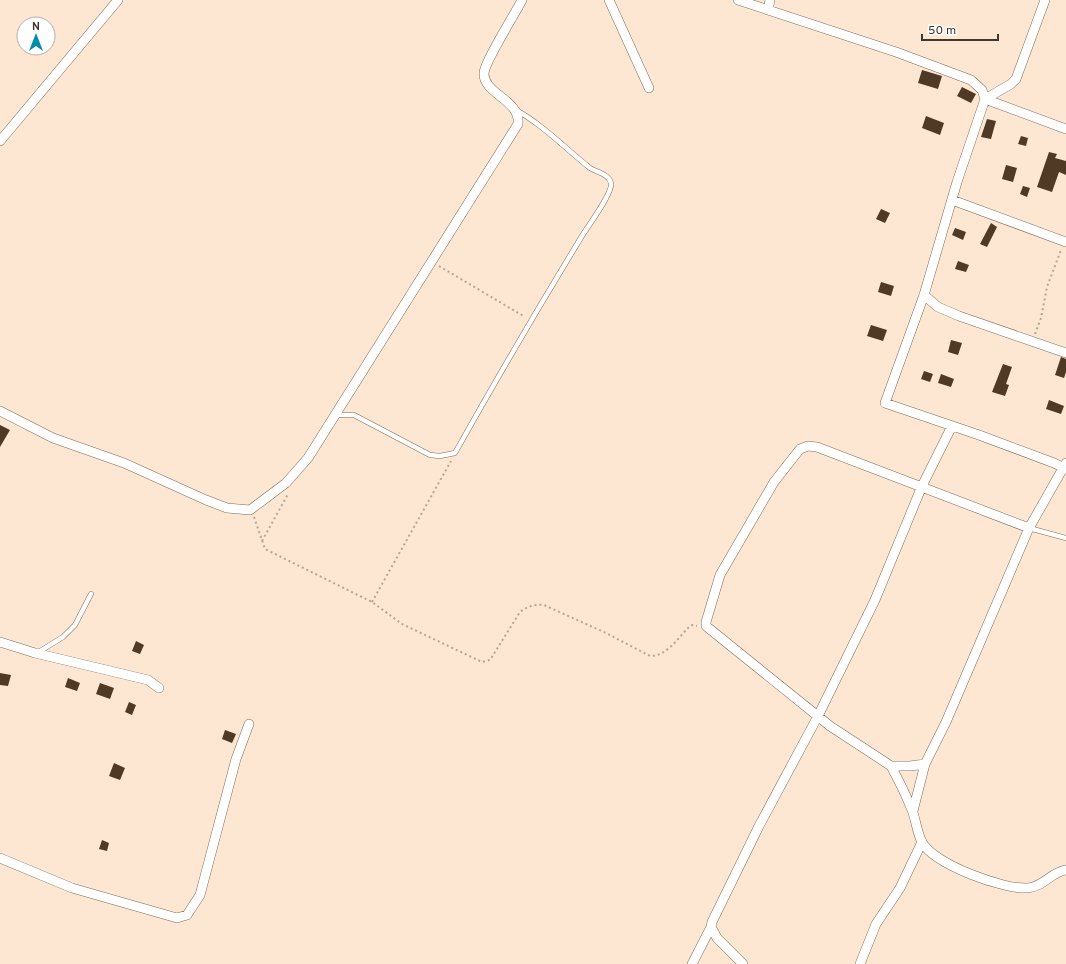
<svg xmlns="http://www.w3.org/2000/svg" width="1066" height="964" viewBox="0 0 1066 964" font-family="Overpass,sans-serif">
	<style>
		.building { fill: #503a25 }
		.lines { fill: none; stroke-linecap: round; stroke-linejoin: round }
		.service-casing { stroke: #826a53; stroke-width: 5.5 }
		.minor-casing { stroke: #826a53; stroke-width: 10 }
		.path { stroke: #b7a595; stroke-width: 2; stroke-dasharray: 2 3; stroke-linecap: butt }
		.service { stroke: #fff; stroke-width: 4.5 }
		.minor { stroke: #fff; stroke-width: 9 }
	</style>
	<rect width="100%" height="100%" fill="#fde7d3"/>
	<!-- building -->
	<path class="building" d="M 922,70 L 942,76 L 938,89 L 918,83 Z
		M 962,87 L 976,94 L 971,103 L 957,96 Z
		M 926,116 L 944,123 L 940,135 L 922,128 Z
		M 987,119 L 996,121 L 991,139 L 981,137 Z
		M 1021,136 L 1028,138 L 1026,146 L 1018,144 Z
		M 1049,152 L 1057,154 L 1055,158 L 1066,161 L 1066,175 L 1059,172 L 1052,192 L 1037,187 Z
		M 1006,165 L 1017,168 L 1013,182 L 1002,179 Z
		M 1023,186 L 1030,188 L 1027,197 L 1020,194 Z
		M 881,209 L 890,213 L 885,223 L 876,219 Z
		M 991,223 L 997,227 L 987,247 L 980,244 Z
		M 955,228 L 966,232 L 963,240 L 952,235 Z
		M 958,261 L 969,265 L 966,272 L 955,269 Z
		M 881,282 L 894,286 L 891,296 L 878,292 Z
		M 871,325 L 887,330 L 883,341 L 867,336 Z
		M 951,340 L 962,343 L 958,355 L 948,352 Z
		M 1061,357 L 1066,359 L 1066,372 L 1064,378 L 1055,375 Z
		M 1003,364 L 1012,367 L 1006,384 L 1009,385 L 1005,396 L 992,392 Z
		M 924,371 L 933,374 L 930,382 L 921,379 Z
		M 941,374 L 954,379 L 951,387 L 938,383 Z
		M 1049,400 L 1064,406 L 1061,414 L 1046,409 Z
		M 0,425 L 10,430 L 0,447 Z
		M 136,641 L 144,645 L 140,654 L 132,651 Z
		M 0,673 L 11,675 L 8,686 L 0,685 Z
		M 68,678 L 80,683 L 77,691 L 65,687 Z
		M 100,683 L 114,688 L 110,699 L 96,694 Z
		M 129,702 L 136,705 L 132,715 L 125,712 Z
		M 225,730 L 236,734 L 232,743 L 222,739 Z
		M 114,763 L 125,768 L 120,780 L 109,776 Z
		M 102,840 L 109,843 L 107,851 L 99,849 Z"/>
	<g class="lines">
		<defs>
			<path id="service" d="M 335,415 L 354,415 L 430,455 L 440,456 L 455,453 C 496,380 538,308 582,236 C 588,226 613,193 611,183 C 609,174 596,172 590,168 C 565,148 543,125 516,110
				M 1029,528 L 1066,538
				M 37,653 L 63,637 L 75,625 L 91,594"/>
			<path id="minor" d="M 609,0 L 649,88
				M 738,0 L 896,52 L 971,80 L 982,90 L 985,99 L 957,182 L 924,295 L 885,403 L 979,435 L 1054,463 L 1066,469
				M 768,10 L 770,0
				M 985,99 L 1011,84 L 1016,79 L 1045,0
				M 985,99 L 1066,129
				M 0,141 L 118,0
				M 952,200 L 1066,242
				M 924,295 L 938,307 L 959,316 L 1066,353
				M 0,411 L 53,438 L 124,463 L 206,500 L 227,508 L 250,510 L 286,483 L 308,458 L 518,124 C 521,100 483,94 484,73 C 485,61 515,14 522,0
				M 1029,528 L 817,447 L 808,446 L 800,449 L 774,482 L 720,575 L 706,622 L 706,626 L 830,726 L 891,766 L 910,766 L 925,764 L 946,722 L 1029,528 L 1066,463
				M 0,642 L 35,653 L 148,680 L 159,688
				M 891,766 C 899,781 906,795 912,810 C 916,820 917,833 922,842 C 933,864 1004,890 1028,888 C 1045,886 1051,872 1066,870
				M 913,811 L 925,764
				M 0,858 L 72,888 L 177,918 L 187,915 L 200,895 L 236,759 L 249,724
				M 692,964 L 711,927
				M 743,964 L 717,938 L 711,927 L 712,922 L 759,826 L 818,716 L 875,600 L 922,486 L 952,426
				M 860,964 L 876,924 L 900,888 L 922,842"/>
		</defs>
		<!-- service casing -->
		<use href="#service" class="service-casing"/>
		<!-- minor casing -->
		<use href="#minor" class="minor-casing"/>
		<!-- path -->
		<path class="path" d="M 439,266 L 525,317
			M 1035,334 L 1041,318 L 1047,287 L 1061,250
			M 254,517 L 265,549 L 372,602 L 402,624 L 482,662 L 490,660 L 520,612 C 528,606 535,604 544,605 L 606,633 L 650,656 C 667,656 677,639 688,628 L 692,625 L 697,626
			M 262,541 L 288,494
			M 372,602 L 451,461"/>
		<!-- service -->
		<use href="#service" class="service"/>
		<!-- minor -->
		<use href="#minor" class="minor"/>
	</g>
	<!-- north arrow -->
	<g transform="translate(36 36)"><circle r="19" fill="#ffffff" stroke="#b3afab"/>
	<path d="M0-3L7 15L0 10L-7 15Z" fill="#008caa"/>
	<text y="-6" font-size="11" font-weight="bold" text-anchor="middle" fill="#42372d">N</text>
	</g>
	<!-- scale -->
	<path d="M922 34v6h76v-6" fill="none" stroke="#42372d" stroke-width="2"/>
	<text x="928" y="34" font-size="12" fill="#42372d" stroke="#ffffff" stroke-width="3" paint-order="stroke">50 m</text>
</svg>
